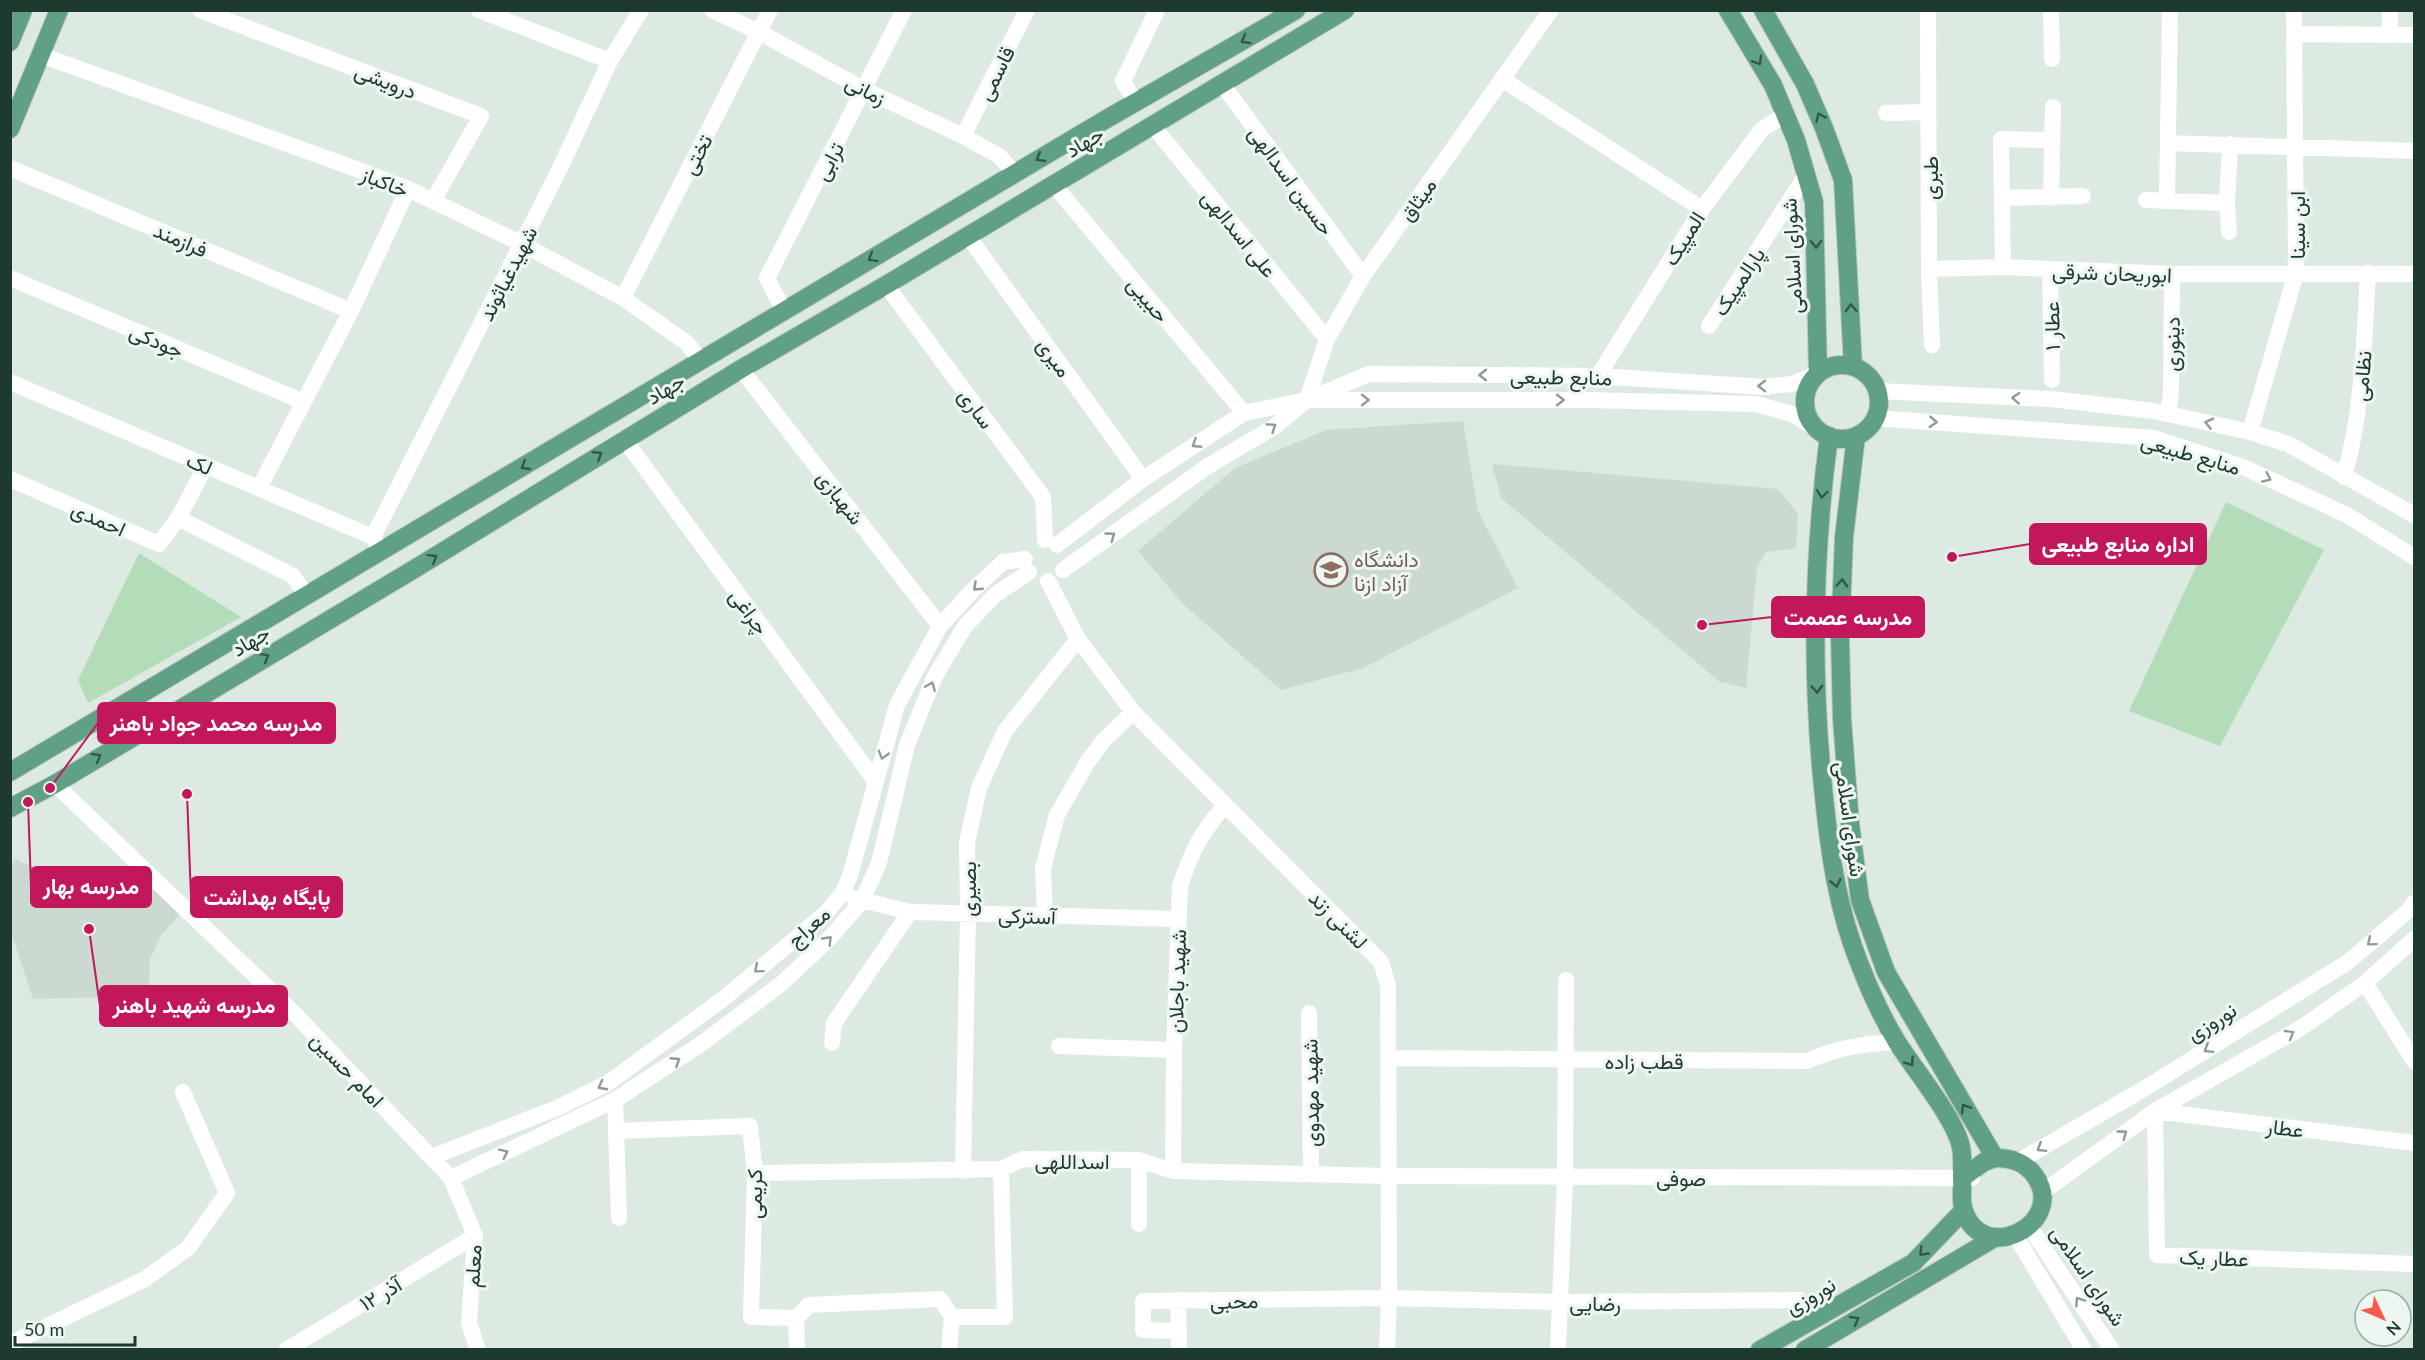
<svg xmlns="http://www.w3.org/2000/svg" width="2425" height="1360" viewBox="0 0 2425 1360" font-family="Lato,Vazirmatn,sans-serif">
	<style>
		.built { fill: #cbd9d0 }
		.green { fill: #b4dcb9 }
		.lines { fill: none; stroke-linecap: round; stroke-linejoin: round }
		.major-casing { stroke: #bcc4c0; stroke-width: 20 }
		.minor { stroke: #fff; stroke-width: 16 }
		.major { stroke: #60a185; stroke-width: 18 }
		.oneway { stroke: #325847 }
		.oneway2 { stroke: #8e9c96 }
		.labels { text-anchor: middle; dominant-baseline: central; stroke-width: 6; stroke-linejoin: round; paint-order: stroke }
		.street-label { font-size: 21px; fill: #1e392d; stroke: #edf6f0 }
		.education-label { font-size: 21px; fill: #785e54; stroke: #edf6f0; text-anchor: start }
		.leader { fill: none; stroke: #c2185b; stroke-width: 2 }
		.callout-dot { fill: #c2185b; stroke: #edf6f0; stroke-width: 2 }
		.callout { fill: #c2185b; stroke: #c2185b; stroke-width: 2 }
		.callout-label { font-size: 22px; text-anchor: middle; font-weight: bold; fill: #fff }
	</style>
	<rect width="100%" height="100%" fill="#ddeae2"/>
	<!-- built -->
	<path class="built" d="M 1463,421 L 1478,511 L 1518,588 L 1363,668 L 1281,690 L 1183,604 L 1138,551 L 1235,468 L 1326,430 Z
		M 1492,464 L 1778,489 L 1798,514 L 1796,548 L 1766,552 L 1757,568 L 1746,688 L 1720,682 L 1501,498 Z
		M 15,859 L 94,894 L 117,895 L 146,881 L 179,915 L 161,936 L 150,959 L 149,996 L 33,999 L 11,932 L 10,872 Z"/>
	<!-- green -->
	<path class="green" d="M 2226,502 L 2324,550 L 2220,746 L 2129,711 Z
		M 139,553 L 241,617 L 88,703 L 78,680 Z"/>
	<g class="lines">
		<defs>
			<path id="major" d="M 1728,10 L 1773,85 L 1796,140 L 1814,202 L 1818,373
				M 1763,10 L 1805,84 L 1824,128 L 1843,180 L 1853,366
				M 10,42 L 23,10
				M 10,129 L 59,10
				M1805 402a37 37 0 1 1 74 0a37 37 0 1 1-74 0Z
				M 1829,436 C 1813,556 1811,677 1824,797 C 1830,855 1838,911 1860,965 C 1870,991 1883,1019 1897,1042 C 1914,1069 1955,1118 1961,1147 C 1963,1157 1962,1168 1962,1178
				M 1856,436 L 1844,537 L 1840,638 L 1842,719 L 1850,823 L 1860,900 L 1886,972 L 1995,1158
				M 10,772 L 1103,121 L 1296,10
				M 10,808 L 55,784 L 416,568 L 741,369 L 886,285 L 1345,10
				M 1995,1158 C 2012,1158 2025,1162 2035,1176 C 2068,1223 1983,1267 1964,1211 C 1960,1200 1963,1189 1962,1178 L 1984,1162 Z
				M 1760,1350 L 1913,1263 L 1964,1210
				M 1805,1350 L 1996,1237"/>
		</defs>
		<!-- major casing -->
		<use href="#major" class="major-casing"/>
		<!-- minor -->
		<path class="minor" d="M 200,10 L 481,116 L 433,201
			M 479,10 L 610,61
			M 712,10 L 759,32 L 865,90 L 963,136 L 999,156 L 1015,173
			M 1928,10 L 1929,269 L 1932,345
			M 2051,10 L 2052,59
			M 2294,34 L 2414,35
			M 2390,35 L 2390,10
			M 41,55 L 351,167 L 408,189 L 522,244 L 623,298 L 687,343 L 701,361
			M 1502,79 L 1702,209
			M 1222,84 L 1363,276
			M 1135,102 L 1123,81 L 1157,10
			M 1886,113 L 1928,112
			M 1153,126 L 1327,339
			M 963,136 L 1027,10
			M 2168,143 L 2414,151
			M 10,168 L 351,311
			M 1054,185 L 1244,413
			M 2002,198 L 2083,196
			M 2051,198 L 2053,107
			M 2146,200 L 2227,203
			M 2167,200 L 2170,10
			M 2229,232 L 2227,203 L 2230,144
			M 968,236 L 1143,479
			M 2003,267 L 2001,139 L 2050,140
			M 1929,269 L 2003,267 L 2172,274 L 2414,274
			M 2050,271 L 2052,380
			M 10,278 L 304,402
			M 886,285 L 1043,497 L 1045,540
			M 623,298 L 770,10
			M 784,311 L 767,278 L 904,10
			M 1709,326 L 1806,175
			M 741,369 L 940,626
			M 1598,376 L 1702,209 L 1762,129 L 1785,115
			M 10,382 L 373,537 L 378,546
			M 1877,391 L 2051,399 L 2154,411 L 2250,432 L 2288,444 L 2414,515
			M 1307,400 L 1327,339 L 1363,276 L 1551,10
			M 2168,414 L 2171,392 L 2172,274
			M 1875,418 L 2154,438 L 2243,467 L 2347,515 L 2414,557
			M 2250,432 L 2296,273 L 2294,10
			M 624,439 L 876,782
			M 2344,477 C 2363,411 2364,342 2368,273
			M 10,479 L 159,544 L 178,518 L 206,466
			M 259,488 L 351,311 L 408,189
			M 178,518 L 293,576 L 307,596
			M 373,537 L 559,170 L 610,61 L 641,10
			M 1057,545 L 1143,479 L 1244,413 L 1307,400 L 1369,374 L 1598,376 L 1763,387 L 1792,384 L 1818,373
			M 1063,570 L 1208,466 L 1274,427 L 1307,400 L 1586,400 L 1756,404 L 1792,414 L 1818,430
			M 1048,581 L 1078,639 L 1133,712 L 1381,962 L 1388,985 L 1389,1298 L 1387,1350
			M 55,784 L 293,1012 L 451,1178 L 475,1236 L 469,1323 L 478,1350
			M 854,898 L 910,912 L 1178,919
			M 1045,916 L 1043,868 L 1057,815 L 1087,763 L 1103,741 L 1133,712
			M 2365,983 L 2414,1061
			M 1309,1013 L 1311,1173
			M 832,1043 L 834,1023 L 910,912
			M 1059,1046 L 1174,1050
			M 1389,1058 L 1807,1061 C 1840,1047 1861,1044 1897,1042
			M 615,1100 L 619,1218
			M 616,1131 L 750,1126 L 755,1173 L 751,1317 L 796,1318 L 797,1350
			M 2414,1143 L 2155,1111 L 2157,1255 L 2414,1264
			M 432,1157 L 557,1108 L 608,1083 L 723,999 L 826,913 L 842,894 L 850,876 L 897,705 L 940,626 L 971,592 L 1003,562 L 1025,559
			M 2019,1161 L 2147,1087 L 2348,962 L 2409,910 L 2414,903
			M 963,1171 L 968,913 L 967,843 L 979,788 L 1005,731 L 1078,639
			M 1173,1171 L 1174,1050 L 1180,886 C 1192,850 1201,833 1225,805
			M 755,1173 L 1001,1169 L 1023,1159 L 1139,1160 L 1173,1171 L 1389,1176 L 1972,1178
			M 451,1178 L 615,1100 L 701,1044 L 781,984 L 828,940 L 862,901 L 879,863 L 907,745 L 935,676 L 965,626 L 996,594 L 1029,572
			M 2041,1193 L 2155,1111 L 2301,1028 L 2365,983 L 2414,939
			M 1139,1224 L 1139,1160
			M 2029,1226 L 2112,1350
			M 2015,1235 L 2084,1350
			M 1178,1300 L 1179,1350
			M 796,1318 L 809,1305 L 940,1299 L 952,1317 L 1005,1317 L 1001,1169
			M 1179,1331 L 1143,1330 L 1143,1301 L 1389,1298 L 1559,1302 L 1800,1300
			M 10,1344 L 145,1279 L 188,1248 L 227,1193 L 183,1092
			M 286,1350 L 475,1236
			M 949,1350 L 952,1317
			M 1558,1350 L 1565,1177 L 1566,980"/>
		<!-- major -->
		<use href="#major" class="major"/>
	</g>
	<!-- one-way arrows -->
	<defs><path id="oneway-chevron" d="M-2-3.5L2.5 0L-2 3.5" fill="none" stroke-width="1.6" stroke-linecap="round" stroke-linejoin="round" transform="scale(1.5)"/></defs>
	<g class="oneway">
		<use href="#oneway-chevron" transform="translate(1245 40) rotate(150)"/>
		<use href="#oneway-chevron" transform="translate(1758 61) rotate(59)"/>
		<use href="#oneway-chevron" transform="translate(1820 117) rotate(-114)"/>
		<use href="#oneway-chevron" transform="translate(1040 158) rotate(149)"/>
		<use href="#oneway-chevron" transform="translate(1816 244) rotate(89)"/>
		<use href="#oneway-chevron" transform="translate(872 258) rotate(149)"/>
		<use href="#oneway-chevron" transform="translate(1851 308) rotate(-92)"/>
		<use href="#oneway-chevron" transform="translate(598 455) rotate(-32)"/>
		<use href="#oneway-chevron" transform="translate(525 466) rotate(149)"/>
		<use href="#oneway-chevron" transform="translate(1822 494) rotate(97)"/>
		<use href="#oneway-chevron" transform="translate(433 558) rotate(-32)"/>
		<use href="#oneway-chevron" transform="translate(1842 583) rotate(-87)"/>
		<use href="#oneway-chevron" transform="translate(265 657) rotate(-31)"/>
		<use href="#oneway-chevron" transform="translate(1817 689) rotate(88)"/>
		<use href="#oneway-chevron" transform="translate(97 757) rotate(-31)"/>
		<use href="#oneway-chevron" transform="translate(1836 883) rotate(77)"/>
		<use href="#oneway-chevron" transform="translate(1910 1062) rotate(56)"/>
		<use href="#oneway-chevron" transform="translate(1965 1108) rotate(-121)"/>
		<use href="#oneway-chevron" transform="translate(1923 1252) rotate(134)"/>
		<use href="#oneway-chevron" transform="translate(1855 1320) rotate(-30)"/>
	</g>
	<g class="oneway2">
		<use href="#oneway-chevron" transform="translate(1483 375) rotate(-180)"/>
		<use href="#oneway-chevron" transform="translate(1762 386) rotate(-180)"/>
		<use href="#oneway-chevron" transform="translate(2016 398) rotate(-177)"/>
		<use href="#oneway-chevron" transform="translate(1365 400)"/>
		<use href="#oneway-chevron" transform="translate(1560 400)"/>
		<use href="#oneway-chevron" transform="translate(1933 422) rotate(4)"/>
		<use href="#oneway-chevron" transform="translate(2209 423) rotate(-167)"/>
		<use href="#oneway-chevron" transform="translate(1272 427) rotate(-34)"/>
		<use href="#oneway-chevron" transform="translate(1196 444) rotate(147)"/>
		<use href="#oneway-chevron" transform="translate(2267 478) rotate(25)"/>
		<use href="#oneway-chevron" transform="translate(1111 536) rotate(-36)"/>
		<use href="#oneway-chevron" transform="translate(977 587) rotate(137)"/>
		<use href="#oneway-chevron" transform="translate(931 686) rotate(-68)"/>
		<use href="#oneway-chevron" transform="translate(883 755) rotate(106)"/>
		<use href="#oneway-chevron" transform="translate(828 940) rotate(-46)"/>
		<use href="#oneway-chevron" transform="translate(2371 942) rotate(140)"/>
		<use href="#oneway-chevron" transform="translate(758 969) rotate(140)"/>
		<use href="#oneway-chevron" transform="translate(2290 1034) rotate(-30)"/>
		<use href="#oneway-chevron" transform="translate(2208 1049) rotate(148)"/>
		<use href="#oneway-chevron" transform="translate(676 1061) rotate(-33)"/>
		<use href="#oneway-chevron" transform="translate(602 1086) rotate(152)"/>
		<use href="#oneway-chevron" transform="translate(2123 1134) rotate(-36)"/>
		<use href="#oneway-chevron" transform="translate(2041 1148) rotate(148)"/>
		<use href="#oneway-chevron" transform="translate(504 1153) rotate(-26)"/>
		<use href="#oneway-chevron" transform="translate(2079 1301) rotate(-124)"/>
	</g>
	<!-- icons -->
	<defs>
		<symbol id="university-ring" viewBox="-11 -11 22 22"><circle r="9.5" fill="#edf6f0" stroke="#8d6e63" stroke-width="1.5"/><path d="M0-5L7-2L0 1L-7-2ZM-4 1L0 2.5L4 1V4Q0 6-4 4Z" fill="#8d6e63"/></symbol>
	</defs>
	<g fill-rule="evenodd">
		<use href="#university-ring" x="1312" y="551" width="38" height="38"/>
	</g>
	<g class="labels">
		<!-- street labels -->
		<g class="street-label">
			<text transform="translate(995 73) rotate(-63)">قاسمی</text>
			<text transform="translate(386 80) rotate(21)">درویشی</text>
			<text transform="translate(866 89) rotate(27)">زمانی</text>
			<text transform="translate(1084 141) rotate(-31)">جهاد</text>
			<text transform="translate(696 154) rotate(-63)">تختی</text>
			<text transform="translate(828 161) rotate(-62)">ترابی</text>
			<text transform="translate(1929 178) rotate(-90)">طبری</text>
			<text transform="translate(1292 180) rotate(54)">حسین اسدالهی</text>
			<text transform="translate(385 181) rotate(22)">خاکباز</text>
			<text transform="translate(1417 199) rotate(-54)">میثاق</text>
			<text transform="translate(2296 225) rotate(-90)">ابن سینا</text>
			<text transform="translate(1240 233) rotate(51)">علی اسدالهی</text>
			<text transform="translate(1683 238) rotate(-58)">المپیک</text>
			<text transform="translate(181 239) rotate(23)">فرازمند</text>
			<text transform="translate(1791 256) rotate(-93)">شورای اسلامی</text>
			<text transform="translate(2112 272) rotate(2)">ابوریحان شرقی</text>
			<text transform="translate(507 273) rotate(-63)">شهید‌غیاثوند</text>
			<text transform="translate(1738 281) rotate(-57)">پارالمپیک</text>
			<text transform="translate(1149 299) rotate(50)">حبیبی</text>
			<text transform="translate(2051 326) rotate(-91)">عطار ۱</text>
			<text transform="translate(157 340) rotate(23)">جودکی</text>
			<text transform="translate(2171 344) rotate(-89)">دینوری</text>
			<text transform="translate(1055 357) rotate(54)">میری</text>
			<text transform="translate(1561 376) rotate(1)">منابع طبیعی</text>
			<text transform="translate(2361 376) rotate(-85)">نظامی</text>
			<text transform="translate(665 388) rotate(-31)">جهاد</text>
			<text transform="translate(977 408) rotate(53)">ساری</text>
			<text transform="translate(2191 453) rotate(16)">منابع طبیعی</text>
			<text transform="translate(200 463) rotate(23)">لک</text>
			<text transform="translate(841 497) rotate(52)">شهبازی</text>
			<text transform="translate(99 518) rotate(24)">احمدی</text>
			<text transform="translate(750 611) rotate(54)">چراغی</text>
			<text transform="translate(250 640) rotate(-31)">جهاد</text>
			<text transform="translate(1851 819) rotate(82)">شورای اسلامی</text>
			<text transform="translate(967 889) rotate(-90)">بصیری</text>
			<text transform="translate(1027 915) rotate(2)">آسترکی</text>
			<text transform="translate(1339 919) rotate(45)">لشنی زند</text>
			<text transform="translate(808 926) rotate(-42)">معراج</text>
			<text transform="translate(1176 981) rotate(-88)">شهید باجلان</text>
			<text transform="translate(2211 1021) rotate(-32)">نوروزی</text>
			<text x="1644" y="1060">قطب زاده</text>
			<text transform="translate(348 1069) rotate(46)">امام حسین</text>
			<text transform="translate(1310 1093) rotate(-91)">شهید مهدوی</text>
			<text transform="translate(2285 1127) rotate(7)">عطار</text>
			<text x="1072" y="1160">اسداللهی</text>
			<text x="1681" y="1177">صوفی</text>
			<text transform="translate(753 1194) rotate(-90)">کریمی</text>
			<text transform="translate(2214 1257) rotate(2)">عطار یک</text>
			<text transform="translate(472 1266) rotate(-87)">معلم</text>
			<text transform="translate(2089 1275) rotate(56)">شورای اسلامی</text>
			<text transform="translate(380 1293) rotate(-31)">۱۲ آذر</text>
			<text transform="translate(1810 1295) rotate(-30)">نوروزی</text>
			<text transform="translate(1234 1300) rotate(-1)">محبی</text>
			<text x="1595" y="1302">رضایی</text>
		</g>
		<!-- education labels -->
		<g class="education-label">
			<text x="1354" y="558">دانشگاه<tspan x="1354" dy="24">آزاد ازنا</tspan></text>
		</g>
	</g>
	<!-- callouts -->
	<path class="leader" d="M1952 557L2030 544M1702 625L1772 617M50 788L98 723M28 802L31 887M187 794L191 897M89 929L100 1006"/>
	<g class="callout-dot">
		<circle cx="1952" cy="557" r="6"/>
		<circle cx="1702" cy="625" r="6"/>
		<circle cx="50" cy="788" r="6"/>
		<circle cx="28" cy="802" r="6"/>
		<circle cx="187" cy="794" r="6"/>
		<circle cx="89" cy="929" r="6"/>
	</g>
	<g class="callout">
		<rect x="2030" y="524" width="176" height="40" rx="6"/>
		<rect x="1772" y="597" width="152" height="40" rx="6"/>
		<rect x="98" y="703" width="237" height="40" rx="6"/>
		<rect x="31" y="867" width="120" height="40" rx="6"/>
		<rect x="191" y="877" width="151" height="40" rx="6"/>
		<rect x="100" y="986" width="187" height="40" rx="6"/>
	</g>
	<g class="callout-label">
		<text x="2118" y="552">اداره منابع طبیعی</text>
		<text x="1848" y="625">مدرسه عصمت</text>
		<text x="216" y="731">مدرسه محمد جواد باهنر</text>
		<text x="91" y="894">مدرسه بهار</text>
		<text x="267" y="905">پایگاه بهداشت</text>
		<text x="194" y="1013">مدرسه شهید باهنر</text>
	</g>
	<!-- border -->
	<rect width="2425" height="1360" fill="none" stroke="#1e392d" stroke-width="24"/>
	<!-- north arrow -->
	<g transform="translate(2383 1318) rotate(134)"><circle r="28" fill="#edf6f0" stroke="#9aaaa2" stroke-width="1.5"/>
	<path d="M0-4.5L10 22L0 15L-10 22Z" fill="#f65c4e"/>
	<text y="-9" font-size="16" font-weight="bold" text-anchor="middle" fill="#1e392d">N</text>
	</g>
	<!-- scale -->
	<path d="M15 1336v9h120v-9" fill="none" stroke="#1e392d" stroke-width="3"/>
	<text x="24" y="1336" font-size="18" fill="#1e392d" stroke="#edf6f0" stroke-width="4.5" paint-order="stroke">50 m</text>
</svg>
